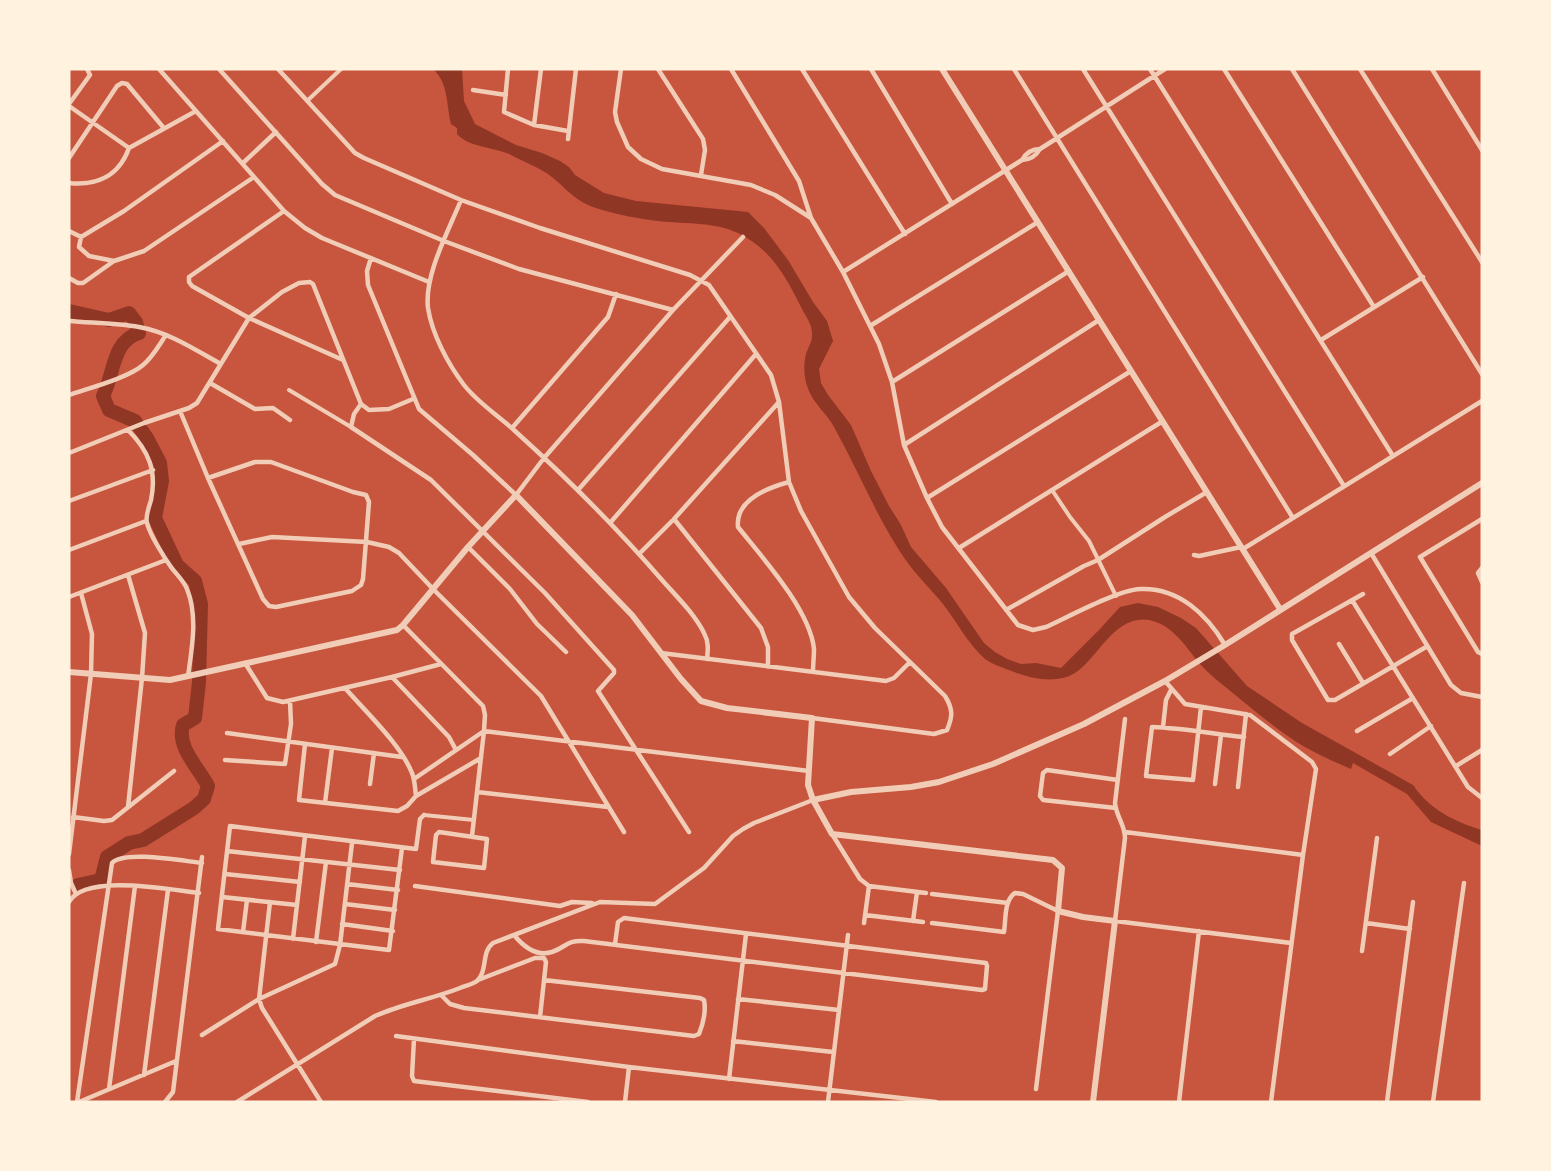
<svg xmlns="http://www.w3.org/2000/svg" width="1551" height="1171" viewBox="0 0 1551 1171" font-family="Inter,sans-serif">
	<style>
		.water { fill: #8f3625 }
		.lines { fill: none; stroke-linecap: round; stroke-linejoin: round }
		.river { stroke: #8f3625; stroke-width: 14 }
		.pedestrian { stroke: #f1ccb7; stroke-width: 4 }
		.minor { stroke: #f1ccb7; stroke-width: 4.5 }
		.tertiary { stroke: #f1ccb7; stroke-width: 6 }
	</style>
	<rect width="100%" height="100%" fill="#c8553d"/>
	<!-- water -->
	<path class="water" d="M 433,69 L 462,69 L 464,101 L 475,124 L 516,145 L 542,153 L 560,161 L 569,167 L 575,175 L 604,193 L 636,201 L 748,212 L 764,228 L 788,260 L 813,302 L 827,321 L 833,341 L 819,369 L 821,383 L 828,395 L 851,425 L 871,471 L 889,506 L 901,525 L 911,547 L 946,588 L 984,643 L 995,652 L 1007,659 L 1021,664 L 1036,663 L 1061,668 L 1099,630 L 1120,607 L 1138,603 L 1158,607 L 1181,618 L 1196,628 L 1247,686 L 1302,723 L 1413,785 C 1429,809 1455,822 1482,830 L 1482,846 L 1431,822 L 1407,794 L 1353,763 L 1351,769 C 1335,762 1319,755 1305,747 C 1282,734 1255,711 1234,694 C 1223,685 1210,675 1201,665 C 1186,648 1174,625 1149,620 C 1115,614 1098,658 1075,673 C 1058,684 1032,679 1014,672 C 1005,668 993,665 985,659 C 968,644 957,622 943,604 C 928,586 911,570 899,550 C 874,511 857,468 834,427 C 827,414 815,405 809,391 C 804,380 803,366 806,354 C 808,348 812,342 812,336 C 813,325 806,317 801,307 C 789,283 776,258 753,242 C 728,223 699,224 669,222 C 648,221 607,213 588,205 C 572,198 562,184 548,174 C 536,166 522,161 509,154 C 493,147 468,147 457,134 L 457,128 L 451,124 C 446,104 449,84 433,69 Z"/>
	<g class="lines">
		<!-- river -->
		<path class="river" d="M 69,311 L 109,320 L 129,313 L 136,322 L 139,333 C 112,341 114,375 103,396 L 109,410 L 135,421 L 147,438 L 160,463 L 162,481 L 155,518 L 177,565 L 195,581 L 201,604 L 199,682 L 195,718 L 183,725 C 176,747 199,768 208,786 L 204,799 L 194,808 L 143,840 L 129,843 L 107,857 L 101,880 L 78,885"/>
		<!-- pedestrian -->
		<path class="pedestrian" d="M 307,101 L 341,69
			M 289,390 L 351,427
			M 1052,490 L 1070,517 L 1089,541 L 1116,596
			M 424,815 L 474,820"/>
		<!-- minor -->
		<path class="minor" d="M 159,69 L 284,211 L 305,228 L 322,238 L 429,282
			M 219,69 L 322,184 L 335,195 L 444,241 L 519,269 L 673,310
			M 278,69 L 355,153 L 364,158 L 461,200 L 540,228 L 690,275 L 709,285 L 771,375 L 779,402 L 789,482 L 801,511 L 849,597 L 875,628 L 945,696 C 953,709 953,716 947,730 L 934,734 L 812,718
			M 508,69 L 504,112 L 534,125 L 568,131
			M 621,69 L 615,112 L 617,122 L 628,147 L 641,159 L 662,169 L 751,185 L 775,195 L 811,218 L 843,272 L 879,344 L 892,382 L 904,445 L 927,498 L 942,527 L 1018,625 L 1033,630 L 1046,627 C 1068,617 1118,590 1140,589 C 1179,587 1207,615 1225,645
			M 658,69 L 703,139 L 705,150 L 701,175
			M 731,69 L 799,181 L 811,218
			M 802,69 L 905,234
			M 871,69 L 952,204
			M 1014,69 L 1293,518
			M 1083,69 L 1344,486
			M 1150,69 L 1393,456
			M 1224,69 L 1374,307
			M 1292,69 L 1482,374
			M 1360,69 L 1482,262
			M 1432,69 L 1482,150
			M 473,90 L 506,95
			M 69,104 L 90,75 L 87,69
			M 69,106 L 129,148
			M 534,125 L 541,69
			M 568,139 L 576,69
			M 223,141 L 124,211 L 81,237 L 79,247 L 89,256 L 114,261 L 144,251 L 254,177
			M 129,148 L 196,111
			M 69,158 L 117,86 L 122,83 L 127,84 L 163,127
			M 1022,160 C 1030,160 1036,156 1040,149 L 1165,69
			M 243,163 L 276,132
			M 69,183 C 97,186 119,176 129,148
			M 461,200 C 449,230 424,275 428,308 C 432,334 448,364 464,385 C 478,403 499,416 515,431 C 567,478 616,527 662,580 C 676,596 694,613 704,633 C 709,642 708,650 707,659
			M 284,211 L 189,277 L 189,282 L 192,286 L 249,318 L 343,360
			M 69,231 L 81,237
			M 371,258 L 367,271 L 368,285 L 419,409 L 473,455 L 516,495 L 544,458 L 673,310 L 743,237
			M 843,272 L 1022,160 C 1026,153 1032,149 1040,149
			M 69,278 L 78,283 L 83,283 L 114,261
			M 69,321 C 92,323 116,323 139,327 C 168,332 194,349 219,363
			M 870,326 L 1038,222
			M 1321,340 L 1423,277
			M 892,382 L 1069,271
			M 210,383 L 255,409 L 273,408 L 290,420
			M 69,395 C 89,388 128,378 143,365 C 153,357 159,345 166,335
			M 361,404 L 354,414 L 351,427 L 431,480 L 545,593 L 614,670 L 614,673 L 598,691 L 689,832
			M 180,411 L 208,478 L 263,599 L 269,606 L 276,607 L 352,591 L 361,585 L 363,579 L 369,502 L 366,495 L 353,492 L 271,462 L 255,462 L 208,478
			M 512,428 L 608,317 L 616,294
			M 128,430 C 149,451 157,471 151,500 C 149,507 145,517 147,523 C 150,535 164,557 171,567 C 176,574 184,581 187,589 C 198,616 192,648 188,676
			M 904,445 L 1099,320
			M 69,453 L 144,423 L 189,408 L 197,403 L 249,318 L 282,292 L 299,283 L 310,282 L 313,284 L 361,404 L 369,410 L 389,409 L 413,399
			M 789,482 C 767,488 735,500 738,527 C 762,557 810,610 814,649 C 814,656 813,665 813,672
			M 578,490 L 730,317
			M 927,498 L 1131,371
			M 69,501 L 153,470
			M 674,519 L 761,628 L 768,647 L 768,667
			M 1482,519 L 1420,557 L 1478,652 L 1482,654
			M 610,523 L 756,354
			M 239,544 L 272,537 L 367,542 L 389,547 L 399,553 L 434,590 L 541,696 L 624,832
			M 468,547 L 510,589 L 537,624 L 566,652
			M 959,548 L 1163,421
			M 1243,549 L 1482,401
			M 69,550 L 146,521
			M 1371,553 L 1451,685 L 1461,693 L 1482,697
			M 639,554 L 674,519 L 779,402
			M 1194,555 L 1199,556 L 1241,547
			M 1482,568 L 1478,573 L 1482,582
			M 1363,594 L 1292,634 L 1292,640 L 1328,700 L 1335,700 L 1426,647
			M 69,597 L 166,560
			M 1352,600 L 1468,787 L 1482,798
			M 1006,610 L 1084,566 L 1098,560 L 1165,517 L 1207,492
			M 403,625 L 483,706 L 485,715 L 484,731 L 472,836
			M 1339,644 L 1363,683
			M 661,653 L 886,681 L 894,678 L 910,662
			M 245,663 L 267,698 L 283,702 L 392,677 L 441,664
			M 392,677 L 449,737 L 456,750
			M 1165,681 L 1185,704 L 1250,715 L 1312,762 L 1316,769 L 1303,855 L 1271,1102
			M 345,688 C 365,711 401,745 412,773 C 415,780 415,789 416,796
			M 1201,707 L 1193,780 L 1146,776 L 1152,727 C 1183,728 1214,734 1244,737
			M 1125,719 L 1115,803 C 1116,816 1125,825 1125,838 L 1115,921 L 1291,943
			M 1163,727 L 1166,700 L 1171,690
			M 1357,731 L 1413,698
			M 227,733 L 402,757
			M 305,744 L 299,800 L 398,811 L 407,806 L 416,796 L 481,758
			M 1390,754 L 1431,726
			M 225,760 L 285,764 L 291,724 L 290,701
			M 1456,766 L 1482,750
			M 414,779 L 484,731 L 809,771
			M 370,784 L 374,753
			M 1215,784 L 1221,735
			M 1238,787 L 1246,714
			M 477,792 L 608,807
			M 325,803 L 332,748
			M 128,807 L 142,678 L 145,633 L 128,575
			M 1116,808 L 1043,800 L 1040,796 L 1043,773 L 1047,770 L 1118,780
			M 73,817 L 104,821 L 112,820 L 174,771
			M 439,832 L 487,839 L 484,868 L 433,862 L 436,835 Z
			M 1125,832 L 1303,855
			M 832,834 L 860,879 L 869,886
			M 402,848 L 389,950 L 218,929 L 230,826 L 416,849 L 420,819 L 424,815
			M 227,851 L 400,870
			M 69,854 L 91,674 L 92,634 L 81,593
			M 69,870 L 71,883 L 76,894
			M 225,874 L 300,882
			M 347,884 L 398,890
			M 415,886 L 560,906 L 572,902 L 592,903
			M 869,886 L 926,893
			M 932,894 L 1008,903
			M 222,897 L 297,905
			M 69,902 C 85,873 171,890 199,893
			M 270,902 L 259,999 L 262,1008 L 321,1102
			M 345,904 L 395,910
			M 865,915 L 923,922
			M 913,921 L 917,892
			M 864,923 L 869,886
			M 932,923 L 1004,932 C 1006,919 1004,900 1015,893 L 1023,894 L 1058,911 L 1036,1089
			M 1366,923 L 1410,929
			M 342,924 L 393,931
			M 243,932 L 247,900
			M 514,935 C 523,946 536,957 552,952 C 567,947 566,940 584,941 L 982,990 L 985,989 L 987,966 L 986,963 L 624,918 L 618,922 L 615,944
			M 293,939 L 305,836
			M 316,942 L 326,862
			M 1362,951 L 1377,838
			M 478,980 L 535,958 L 544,958 L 546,962 L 540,1017
			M 441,995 L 450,1004 L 464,1008 L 694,1036 L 699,1034 C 703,1024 706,1010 704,1000 L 700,998 L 544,980
			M 738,999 L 839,1010
			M 202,1035 L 259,999 L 335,964 L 340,945 L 352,843
			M 396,1036 L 629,1067 L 936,1102
			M 414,1039 L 412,1076 L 414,1081 L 588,1102
			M 733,1041 L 833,1052
			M 144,1075 L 168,890
			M 729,1079 L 746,934
			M 109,1089 L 135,886
			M 77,1102 L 112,863 C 124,850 183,861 202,863
			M 79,1102 L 176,1061
			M 165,1102 L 173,1092 L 202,857
			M 237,1102 L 375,1016 C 402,1004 432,999 460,988 C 465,986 473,984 477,981 C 488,971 481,952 493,943 L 600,902 L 655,904 L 704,868 L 733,836 L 743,829 L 754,823 L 813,800
			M 625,1102 L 629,1067
			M 828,1102 L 848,935
			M 1179,1102 L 1199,931
			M 1387,1102 L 1413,902
			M 1433,1102 L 1464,883"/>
		<!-- tertiary -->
		<path class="tertiary" d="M 942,69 L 1280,609
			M 69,672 L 170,680 L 397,630 L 403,625 L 468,547 L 516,495 L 632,615 L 681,679 L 701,701 L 727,708 L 812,718 L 808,785 L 813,800 L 832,834 L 1053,860 L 1062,868 L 1058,911 L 1083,917 L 1115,921 L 1093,1102
			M 813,800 L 851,792 L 911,787 L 939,782 L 993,764 L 1084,724 L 1165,681 L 1225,645 L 1482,483"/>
	</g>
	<!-- border -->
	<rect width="1551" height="1171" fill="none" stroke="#fff3e0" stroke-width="141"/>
</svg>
